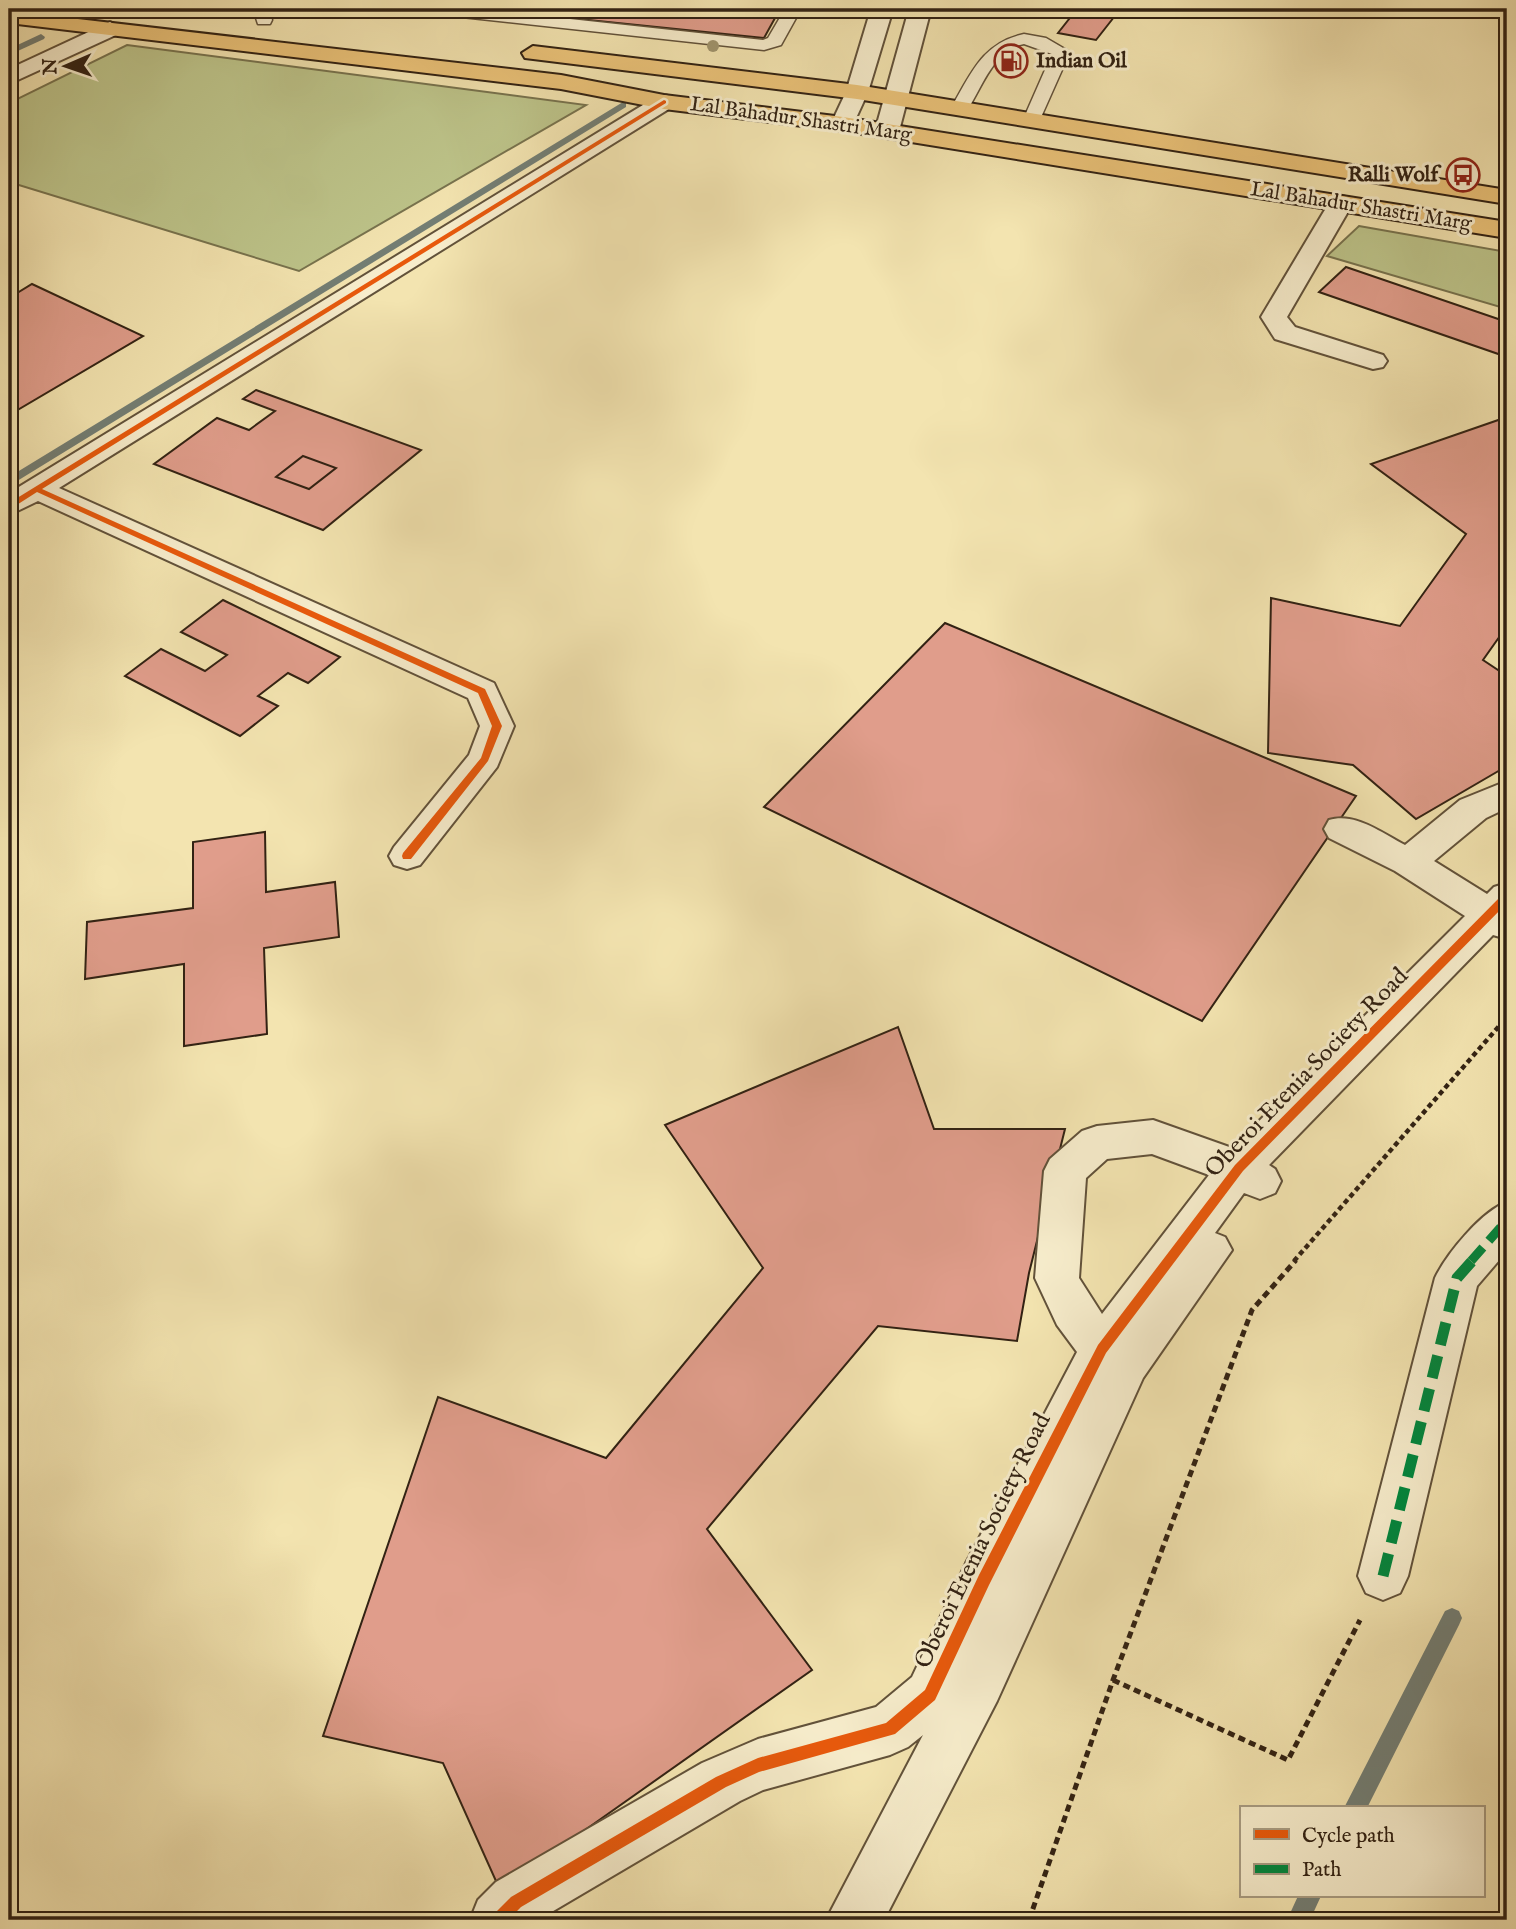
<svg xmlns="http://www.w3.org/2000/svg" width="1516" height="1929" viewBox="0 0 1516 1929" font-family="'IM FELL English',serif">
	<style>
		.green { fill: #bdc48a; stroke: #78734e; stroke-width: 2 }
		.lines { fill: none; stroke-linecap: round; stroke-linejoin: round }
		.stream { fill: #737e74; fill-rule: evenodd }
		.building { fill: #e09d8b; stroke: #322213; stroke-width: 2 }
		.service-casing { stroke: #62523a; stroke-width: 3 }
		.minor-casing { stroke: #62523a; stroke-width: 4 }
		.tertiary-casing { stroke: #62523a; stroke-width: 4 }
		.primary-casing { stroke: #322213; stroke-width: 4 }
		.path-far2 { stroke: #322213; stroke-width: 2.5; stroke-dasharray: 3.5 2; stroke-linecap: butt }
		.path-far1 { stroke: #322213; stroke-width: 4.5; stroke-dasharray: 5 3.5; stroke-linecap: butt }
		.path { stroke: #322213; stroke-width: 5; stroke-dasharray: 7 4.5; stroke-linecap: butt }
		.service { fill: #f7edcc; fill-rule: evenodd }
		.minor { fill: #f7edcc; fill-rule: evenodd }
		.tertiary { fill: #f7edcc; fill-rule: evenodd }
		.primary { fill: #eac278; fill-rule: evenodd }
		.quiet-far1 { stroke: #00873e; stroke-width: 9; stroke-dasharray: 18 9; stroke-linecap: butt }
		.quiet { stroke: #00873e; stroke-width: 11; stroke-dasharray: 23 11; stroke-linecap: butt }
		.cycleway-casing { stroke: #f7edcc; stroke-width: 5 }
		.cycleway { fill: #e8590c; fill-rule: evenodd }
		.tree { fill: #a0946d }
		.labels { text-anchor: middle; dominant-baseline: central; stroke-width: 6; stroke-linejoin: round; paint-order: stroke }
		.far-poi-label { font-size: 21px; font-weight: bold; fill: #322213; stroke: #f7edcc; text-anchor: start }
		.far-street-label { font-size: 21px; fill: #322213; stroke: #f7edcc }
		.street-label { font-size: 24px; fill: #322213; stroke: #f7edcc }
	</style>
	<rect width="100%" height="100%" fill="#f3e4b0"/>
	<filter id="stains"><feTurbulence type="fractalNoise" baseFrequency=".00286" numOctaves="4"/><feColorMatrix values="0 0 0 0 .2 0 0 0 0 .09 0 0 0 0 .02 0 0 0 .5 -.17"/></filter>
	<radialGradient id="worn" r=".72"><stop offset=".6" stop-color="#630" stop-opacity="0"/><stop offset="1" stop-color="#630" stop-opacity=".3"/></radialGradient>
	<!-- green -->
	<path class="green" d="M 127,45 L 586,105 L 299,271 L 9,182 L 9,103 Z
		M 1359,226 L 1507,252 L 1507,309 L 1327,256 Z"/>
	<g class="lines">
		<!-- stream -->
		<path class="stream" d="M 41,34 L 45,37 L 44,39 L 9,55 L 9,49 Z
			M 623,102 L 626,103 L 626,107 L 9,486 L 9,477 Z
			M 1452,1608 L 1459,1611 L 1462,1618 L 1459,1625 L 1367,1808 L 1344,1808 L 1445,1611 Z
			M 1298,1896 L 1321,1896 L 1310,1920 L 1287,1920 Z"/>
	</g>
	<!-- building -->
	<path class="building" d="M 480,9 L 780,9 L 764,38 Z
		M 1077,9 L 1104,9 L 1118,12 L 1096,40 L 1058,33 Z
		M 1346,267 L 1507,322 L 1507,357 L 1319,292 Z
		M 32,284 L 143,336 L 9,415 L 9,298 Z
		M 256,390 L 421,450 L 323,530 L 154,464 L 217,418 L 249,430 L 275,411 L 243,399 Z
		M 1507,417 L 1507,626 L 1483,660 L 1507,676 L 1507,766 L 1416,819 L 1353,765 L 1268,753 L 1271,598 L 1400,626 L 1466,534 L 1371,464 Z
		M 303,456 L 336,468 L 309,489 L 276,477 Z
		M 223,600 L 340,657 L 308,683 L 288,673 L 258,696 L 278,706 L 240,736 L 125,676 L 161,649 L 205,671 L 227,655 L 181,632 Z
		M 945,623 L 1356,796 L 1202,1021 L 764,807 Z
		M 265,832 L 266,892 L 335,882 L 339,937 L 264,948 L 267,1034 L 184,1046 L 184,964 L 85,979 L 87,922 L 193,908 L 193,842 Z
		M 898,1027 L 934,1129 L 1065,1129 L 1029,1273 L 1017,1341 L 878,1326 L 707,1529 L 812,1670 L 500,1890 L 443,1763 L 323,1736 L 438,1397 L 606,1458 L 763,1268 L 665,1125 Z"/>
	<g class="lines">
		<defs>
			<path id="service" d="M 253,9 L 269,9 L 272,20 L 270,24 L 258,24 Z
				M 426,9 L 477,9 L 763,40 L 768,38 L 785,9 L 801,9 L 781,45 L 764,50 L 434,14 Z
				M 1024,34 L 1046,38 L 1070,52 L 1038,124 L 1026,124 L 1023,120 L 1052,54 L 1024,44 C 993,50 982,88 966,112 L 954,112 L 951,108 C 971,74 982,43 1024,34 Z"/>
			<path id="minor" d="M 110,22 L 121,29 L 118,34 L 9,84 L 9,69 Z
				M 664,95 L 672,97 L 676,102 L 672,107 L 59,488 L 494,683 L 514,726 L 497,767 L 420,865 L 407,869 L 394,865 L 389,856 L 394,847 L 469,755 L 480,726 L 468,698 L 38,501 L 9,515 L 9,493 L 656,97 Z
				M 1341,196 L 1350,198 L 1353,203 L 1287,317 L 1295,327 L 1383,355 L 1387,361 L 1383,367 L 1373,369 L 1275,339 L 1261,317 L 1329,203 L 1332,198 Z
				M 1507,781 L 1507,808 L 1486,818 L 1434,861 L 1487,894 L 1494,887 L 1507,883 L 1507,939 L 1493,935 L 1269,1165 L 1275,1169 L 1281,1181 L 1275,1193 L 1260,1199 L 1244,1193 L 1215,1233 L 1225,1237 L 1232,1250 L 1143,1378 L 997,1701 L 884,1920 L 826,1920 L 923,1735 L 908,1747 L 890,1755 L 763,1790 L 740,1801 L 538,1920 L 470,1920 L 478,1900 L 496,1882 L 702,1763 L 758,1739 L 876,1707 L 912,1677 L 966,1563 L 1077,1352 L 1057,1325 L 1035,1278 L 1044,1171 L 1050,1159 L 1082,1131 L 1097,1126 L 1153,1120 L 1232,1148 L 1465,916 L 1395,871 L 1329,838 L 1324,829 L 1329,820 C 1355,812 1382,833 1405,845 L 1460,800 ZM 1152,1154 L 1209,1175 L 1102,1314 L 1079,1278 L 1086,1178 L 1107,1159 Z
				M 1507,1202 L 1507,1251 L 1477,1286 L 1408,1576 L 1400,1593 L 1383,1600 L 1366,1593 L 1358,1576 L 1435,1278 C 1447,1253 1482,1211 1507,1202 Z"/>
			<path id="tertiary" d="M 871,9 L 893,9 L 868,92 L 851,129 L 835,129 L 831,124 L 846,92 Z
				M 909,9 L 931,9 L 899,131 L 895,136 L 879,136 L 875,131 Z"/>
			<path id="primary" d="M 9,11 L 561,75 L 664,95 L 843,117 L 1507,222 L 1507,238 L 843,131 L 664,109 L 561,89 L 9,23 Z
				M 533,46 L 857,85 L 1507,190 L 1507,204 L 857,99 L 525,58 L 522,53 Z"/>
		</defs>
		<!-- service casing -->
		<use href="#service" class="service-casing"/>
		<!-- minor casing -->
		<use href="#minor" class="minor-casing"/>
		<!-- tertiary casing -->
		<use href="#tertiary" class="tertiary-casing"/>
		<!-- primary casing -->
		<use href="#primary" class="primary-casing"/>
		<!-- path-far2 -->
		<path class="path-far2" d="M 956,10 L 989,15"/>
		<!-- path-far1 -->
		<path class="path-far1" d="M 1294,1261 L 1507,1017"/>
		<!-- path -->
		<path class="path" d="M 1113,1680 L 1288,1760 L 1360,1620
			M 1029,1920 L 1113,1680 L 1252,1310 L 1296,1260"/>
		<!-- service -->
		<use href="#service" class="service"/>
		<!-- minor -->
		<use href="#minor" class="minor"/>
		<!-- tertiary -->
		<use href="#tertiary" class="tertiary"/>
		<!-- primary -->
		<use href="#primary" class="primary"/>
		<!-- quiet-far1 -->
		<path class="quiet-far1" d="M 1471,1261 L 1507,1220"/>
		<!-- quiet -->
		<path class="quiet" d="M 1383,1576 L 1457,1278 L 1473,1260"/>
		<defs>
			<path id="cycleway" d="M 664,100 L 666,101 L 666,103 L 42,489 L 485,689 L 502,726 L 488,761 L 411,859 L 403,859 L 402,856 L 403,853 L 481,758 L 492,726 L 478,693 L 37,492 L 12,508 L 9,508 L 9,503 Z
				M 1507,893 L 1507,903 L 1243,1171 L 1106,1353 L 989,1585 L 935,1700 L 895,1734 L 759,1772 L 726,1787 L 521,1907 L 508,1920 L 491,1920 L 493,1915 L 511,1897 L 716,1777 L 758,1758 L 886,1723 L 925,1690 L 979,1575 L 1098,1345 L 1235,1165 L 1503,894 Z"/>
		</defs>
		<!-- cycleway casing -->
		<use href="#cycleway" class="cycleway-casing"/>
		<!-- cycleway -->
		<use href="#cycleway" class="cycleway"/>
	</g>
	<!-- trees -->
	<circle class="tree" cx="713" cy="46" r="6"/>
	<!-- icons -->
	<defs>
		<symbol id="fuel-ring" viewBox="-11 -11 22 22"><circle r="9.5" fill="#f7edcc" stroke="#8f2418" stroke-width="1.5"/><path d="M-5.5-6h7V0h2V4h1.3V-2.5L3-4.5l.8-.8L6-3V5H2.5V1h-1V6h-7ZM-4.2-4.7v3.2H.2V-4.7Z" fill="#8f2418"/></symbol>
		<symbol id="bus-ring" viewBox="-11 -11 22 22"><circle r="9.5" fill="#f7edcc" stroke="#8f2418" stroke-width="1.5"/><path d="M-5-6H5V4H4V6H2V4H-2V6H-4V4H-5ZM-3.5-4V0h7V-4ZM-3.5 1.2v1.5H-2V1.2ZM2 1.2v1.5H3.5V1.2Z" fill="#8f2418"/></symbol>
	</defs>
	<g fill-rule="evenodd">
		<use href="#fuel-ring" x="992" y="42" width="38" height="38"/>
		<use href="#bus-ring" x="1444" y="156" width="38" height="38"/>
	</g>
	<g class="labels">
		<!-- far-poi labels -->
		<g class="far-poi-label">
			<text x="1036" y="61">Indian Oil</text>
			<text x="1438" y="175" text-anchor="end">Ralli Wolf</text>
		</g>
		<!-- far-street labels -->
		<g class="far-street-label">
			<text transform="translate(801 120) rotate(8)">Lal Bahadur Shastri Marg</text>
			<text transform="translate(1361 207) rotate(9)">Lal Bahadur Shastri Marg</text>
		</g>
		<!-- street labels -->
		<g class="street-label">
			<text transform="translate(1307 1073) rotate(-46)">Oberoi Etenia Society Road</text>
			<text transform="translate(983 1541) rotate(-64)">Oberoi Etenia Society Road</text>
		</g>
	</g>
	<!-- margin -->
	<rect width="1516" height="1929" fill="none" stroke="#f3e4b0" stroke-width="35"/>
	<rect x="10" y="10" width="1495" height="1908" fill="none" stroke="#322213" stroke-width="3.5"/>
	<rect x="18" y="18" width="1481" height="1894" fill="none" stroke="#322213" stroke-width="2"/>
	<!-- legend -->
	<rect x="1240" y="1806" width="245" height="91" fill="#f7edcc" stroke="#a89c82" stroke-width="2"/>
	<rect x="1254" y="1829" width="35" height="10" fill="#e8590c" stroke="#a89c82" stroke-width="2"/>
	<text x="1302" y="1842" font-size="21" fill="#322213">Cycle path</text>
	<rect x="1254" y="1864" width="35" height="10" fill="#00873e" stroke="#a89c82" stroke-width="2"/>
	<text x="1302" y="1876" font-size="21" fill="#322213">Path</text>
	<!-- north arrow -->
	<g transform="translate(66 66) rotate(268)" stroke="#f7edcc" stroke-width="5" paint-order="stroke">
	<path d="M0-5L12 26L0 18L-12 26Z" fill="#322213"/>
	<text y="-10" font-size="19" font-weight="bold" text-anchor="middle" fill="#322213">N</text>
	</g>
	<rect width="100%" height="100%" filter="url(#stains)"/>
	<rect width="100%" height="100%" fill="url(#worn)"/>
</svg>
